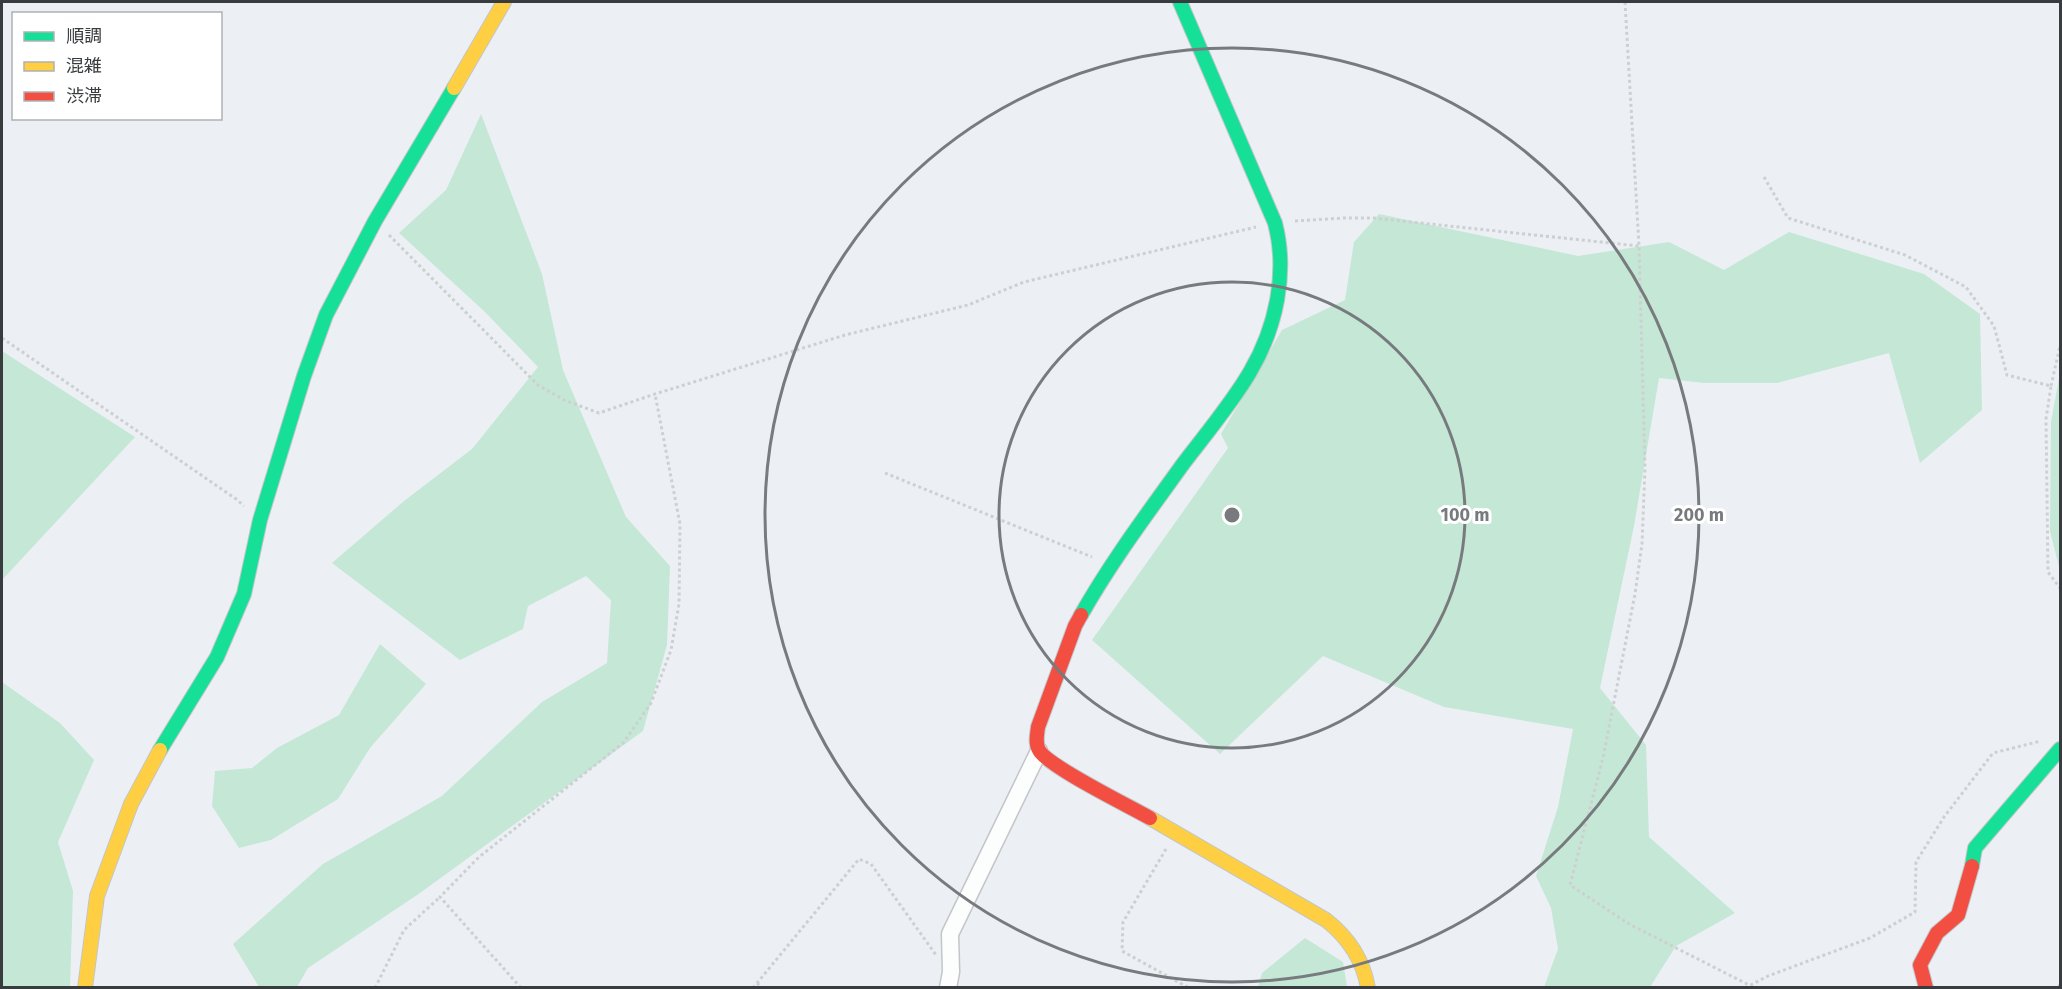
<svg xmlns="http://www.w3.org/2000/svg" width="2062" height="989" viewBox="0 0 2062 989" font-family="'Fira Sans','Noto Sans JP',sans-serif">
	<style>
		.green { fill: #c5e7d6 }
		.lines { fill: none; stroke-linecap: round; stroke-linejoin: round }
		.stream { stroke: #9ed8f4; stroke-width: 4.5 }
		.street-casing { stroke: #c2c6c9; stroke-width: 19 }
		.fast-casing { stroke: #c2c6c9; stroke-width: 16 }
		.slow-casing { stroke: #c2c6c9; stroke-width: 16 }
		.jam-casing { stroke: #c2c6c9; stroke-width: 16 }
		.path { stroke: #cdd0d1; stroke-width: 3; stroke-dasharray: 3 3; stroke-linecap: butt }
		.street { stroke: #fcfdfd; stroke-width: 16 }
		.fast { stroke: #16e098; stroke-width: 14 }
		.slow { stroke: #ffcf43; stroke-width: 14 }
		.jam { stroke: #f24e42; stroke-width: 14 }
		.ring { fill: none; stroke: #777b7e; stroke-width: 3 }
		.centre { fill: #777b7e; stroke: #fff; stroke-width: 3 }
		.ring-label { font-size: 18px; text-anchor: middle; font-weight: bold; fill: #777b7e; stroke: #fff; stroke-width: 6; stroke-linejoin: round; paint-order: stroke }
	</style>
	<rect width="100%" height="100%" fill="#ecf0f4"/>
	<!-- green -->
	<path class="green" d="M 481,114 L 542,274 L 563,370 L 626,517 L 670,566 L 667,645 L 643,731 L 420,893 L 308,968 L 297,987 L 259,987 L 233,944 L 323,864 L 442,796 L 542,702 L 607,663 L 611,600 L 586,576 L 528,606 L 523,629 L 460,660 L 332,563 L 404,501 L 472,449 L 538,367 L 485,312 L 399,233 L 446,190 Z
		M 1379,214 L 1578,256 L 1669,242 L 1724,270 L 1789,232 L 1924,274 L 1980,314 L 1982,410 L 1920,463 L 1889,353 L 1777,383 L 1704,383 L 1659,378 L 1634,526 L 1600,688 L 1646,745 L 1649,837 L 1735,913 L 1676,946 L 1650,987 L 1544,987 L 1558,949 L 1551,908 L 1536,876 L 1558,807 L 1573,729 L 1444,707 L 1323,656 L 1220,754 L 1092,640 L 1228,448 L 1221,434 L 1282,330 L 1345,300 L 1354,242 Z
		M 2,351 L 135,437 L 2,580 Z
		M 2060,373 L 2060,571 L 2050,531 L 2051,422 Z
		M 380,644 L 426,684 L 370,748 L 338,799 L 271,840 L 239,848 L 212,806 L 215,771 L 252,768 L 277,748 L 339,715 Z
		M 2,682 L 60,723 L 94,760 L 58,842 L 73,891 L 70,987 L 2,987 Z
		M 1305,938 L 1343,962 L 1347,987 L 1258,987 L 1262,973 Z"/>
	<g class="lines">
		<!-- stream -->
		<path class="stream" d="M 2059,988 L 2060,986"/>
		<defs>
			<path id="street" d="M 948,988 L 951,972 L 950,934 L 1039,751"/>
			<path id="fast" d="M 1081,615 C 1111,562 1147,514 1183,464 C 1205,435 1232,403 1250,372 C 1276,328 1288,273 1275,223 L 1180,2
				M 160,750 L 217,657 L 244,594 L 260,520 L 304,376 L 326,315 L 375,221 L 454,88
				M 1972,866 L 1975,848 L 2060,749"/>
			<path id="slow" d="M 454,88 L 504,2
				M 1150,818 L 1326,920 C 1349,938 1363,959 1368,988
				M 85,988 L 97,896 L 131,804 L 160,750"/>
			<path id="jam" d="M 1081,615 L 1075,626 L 1038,727 C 1037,735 1035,743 1039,750 C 1047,766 1129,806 1150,818
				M 1926,988 L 1920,965 L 1937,933 L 1958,915 L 1972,866"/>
		</defs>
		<!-- street casing -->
		<use href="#street" class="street-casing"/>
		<!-- fast casing -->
		<use href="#fast" class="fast-casing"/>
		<!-- slow casing -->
		<use href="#slow" class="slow-casing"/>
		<!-- jam casing -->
		<use href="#jam" class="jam-casing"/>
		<!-- path -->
		<path class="path" d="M 1625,2 L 1639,246 L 1645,468 L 1642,544 L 1635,594 L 1603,758 L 1570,885 L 1629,924 L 1749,985
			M 1764,177 L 1788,218 L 1905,255 L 1966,287 L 1994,326 L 2007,375 L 2051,386 L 2046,419 L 2048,572 L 2060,588
			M 1295,221 L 1343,218 L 1373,218 L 1639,246
			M 389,235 L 538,385 L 564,400 L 599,413 L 655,394 L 845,335 L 968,305 L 1024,282 L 1256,227
			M 2,338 L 236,499 L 244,506
			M 2051,386 L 2060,346
			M 885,473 L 1092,557
			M 1166,849 L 1123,922 L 1122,951 L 1189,988
			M 757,983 L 762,988
			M 375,988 L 404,930 L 440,897
			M 521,988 L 440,897 L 479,857 L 623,743 L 651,703 L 671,650 L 679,604 L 680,524 L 655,394
			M 753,988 L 859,859 L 871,864 L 936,955
			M 1745,988 L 1768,976 L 1870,938 L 1915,912 L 1916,862 L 1944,817 L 1993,753 L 2041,741"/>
		<!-- street -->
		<use href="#street" class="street"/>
		<!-- fast -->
		<use href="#fast" class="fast"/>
		<!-- slow -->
		<use href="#slow" class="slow"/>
		<!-- jam -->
		<use href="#jam" class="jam"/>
	</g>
	<!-- distance rings -->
	<g class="ring">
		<circle cx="1232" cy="515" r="233"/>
		<circle cx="1232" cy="515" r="467"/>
	</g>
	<circle cx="1232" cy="515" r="9" class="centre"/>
	<g class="ring-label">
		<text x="1465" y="521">100 m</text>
		<text x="1699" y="521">200 m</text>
	</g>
	<!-- border -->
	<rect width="2062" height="989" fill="none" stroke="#383c3e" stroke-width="6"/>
	<!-- legend -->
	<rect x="12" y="12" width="210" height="108" fill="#ffffff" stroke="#afb1b2" stroke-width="1.5"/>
	<rect x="24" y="32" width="30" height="9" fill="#16e098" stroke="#afb1b2" stroke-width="1.5"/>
	<text x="66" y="42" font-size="18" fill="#383c3e">順調</text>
	<rect x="24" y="62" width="30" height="9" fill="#ffcf43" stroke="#afb1b2" stroke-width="1.5"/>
	<text x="66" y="72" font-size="18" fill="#383c3e">混雑</text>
	<rect x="24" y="92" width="30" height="9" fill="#f24e42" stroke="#afb1b2" stroke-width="1.5"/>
	<text x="66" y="102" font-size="18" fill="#383c3e">渋滞</text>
</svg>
